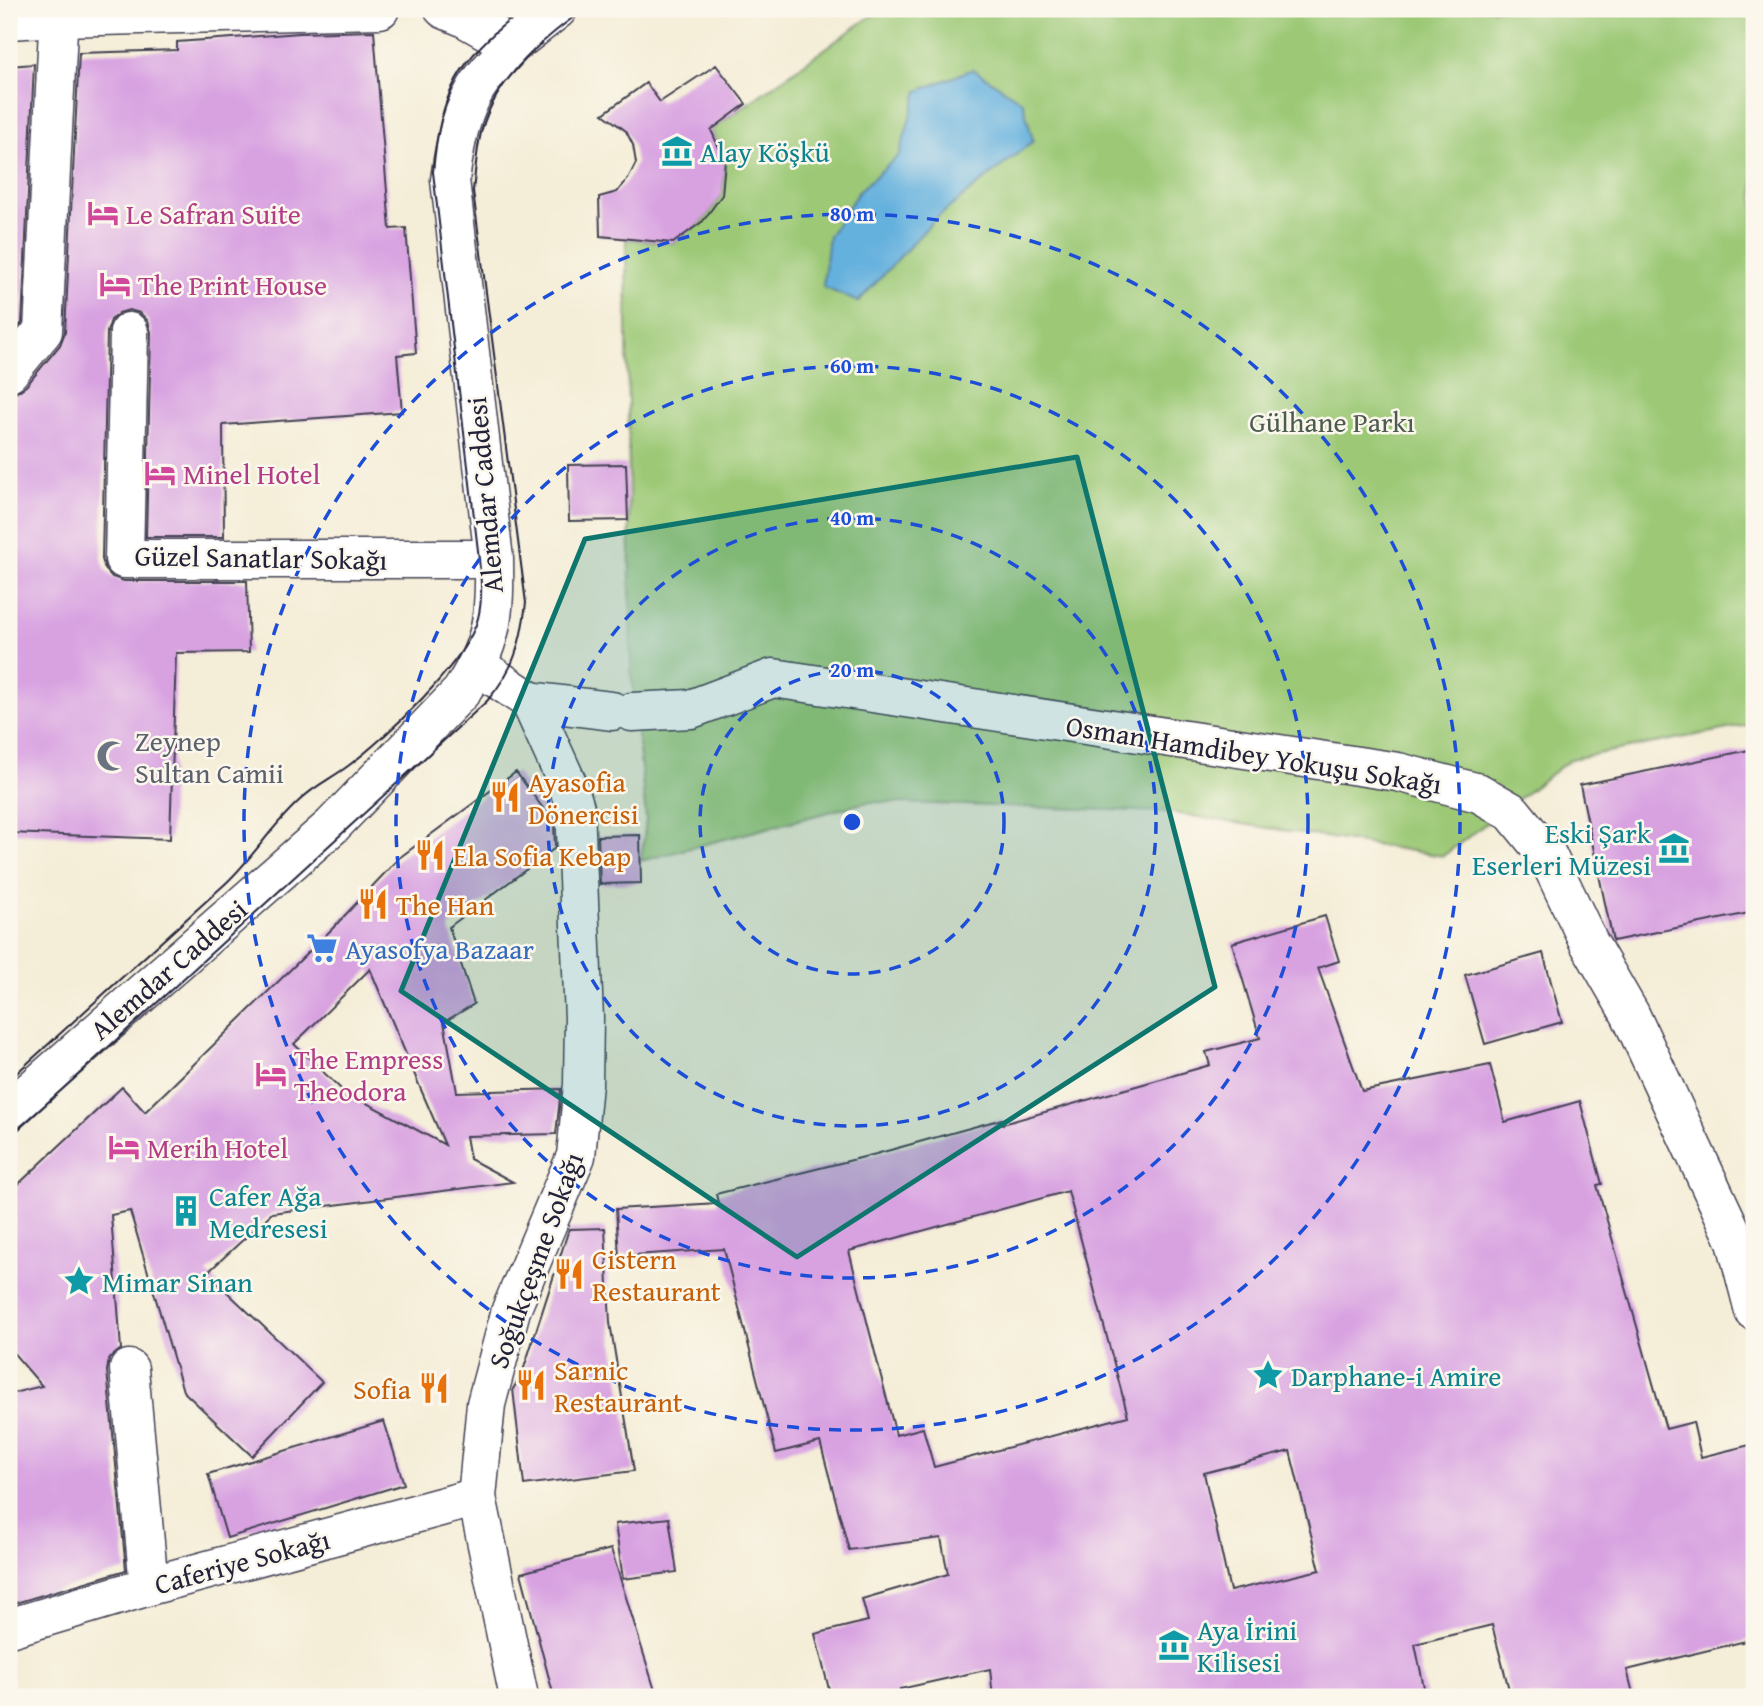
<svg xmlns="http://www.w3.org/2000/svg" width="1763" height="1706" viewBox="0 0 1763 1706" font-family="'Gentium Book Plus',serif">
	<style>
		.green { fill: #9dc977; stroke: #607659; stroke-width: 2 }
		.water { fill: #65b1de; stroke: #446a8c; stroke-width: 2 }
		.building { fill: #d8a2e1; fill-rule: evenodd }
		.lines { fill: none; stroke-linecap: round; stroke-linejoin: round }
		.minor-casing { stroke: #424052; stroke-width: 41 }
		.major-casing { stroke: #424052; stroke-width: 41 }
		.minor { stroke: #fff; stroke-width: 38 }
		.major { stroke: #fff; stroke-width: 38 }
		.tram { stroke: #22223b; stroke-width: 2 }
		.marked { fill: #0f766e; fill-opacity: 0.2; stroke: #0f766e; stroke-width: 5; stroke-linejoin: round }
		.ring { fill: none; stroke: #1d4ed8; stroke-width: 3.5; stroke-dasharray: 12 9 }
		.labels { text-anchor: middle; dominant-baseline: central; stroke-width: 5; stroke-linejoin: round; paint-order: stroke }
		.culture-label { font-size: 28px; fill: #0d838f; stroke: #fbf7ec; text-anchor: start }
		.hotel-label { font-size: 28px; fill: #b23c85; stroke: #fbf7ec; text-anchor: start }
		.park-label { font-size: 28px; fill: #4d5c50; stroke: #fbf7ec }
		.street-label { font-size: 28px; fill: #22223b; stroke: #fbf7ec }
		.worship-label { font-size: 28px; fill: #5b616d; stroke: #fbf7ec; text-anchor: start }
		.food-label { font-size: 28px; fill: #c56008; stroke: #fbf7ec; text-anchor: start }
		.shop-label { font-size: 28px; fill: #366cbe; stroke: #fbf7ec; text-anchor: start }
		.centre { fill: #1d4ed8; stroke: #fbf7ec; stroke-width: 3.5 }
		.ring-label { font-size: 21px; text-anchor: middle; font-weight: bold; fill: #1d4ed8; stroke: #fbf7ec; stroke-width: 5; stroke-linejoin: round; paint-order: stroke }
	</style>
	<rect width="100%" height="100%" fill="#fbf7ec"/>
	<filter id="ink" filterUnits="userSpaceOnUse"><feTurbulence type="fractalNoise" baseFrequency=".0143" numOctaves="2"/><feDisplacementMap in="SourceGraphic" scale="14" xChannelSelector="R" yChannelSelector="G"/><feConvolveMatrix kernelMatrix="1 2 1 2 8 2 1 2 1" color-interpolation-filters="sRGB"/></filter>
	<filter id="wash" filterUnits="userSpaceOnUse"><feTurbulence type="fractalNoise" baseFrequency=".00686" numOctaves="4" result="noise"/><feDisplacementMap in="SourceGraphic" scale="28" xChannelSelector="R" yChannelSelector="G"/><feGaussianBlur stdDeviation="1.57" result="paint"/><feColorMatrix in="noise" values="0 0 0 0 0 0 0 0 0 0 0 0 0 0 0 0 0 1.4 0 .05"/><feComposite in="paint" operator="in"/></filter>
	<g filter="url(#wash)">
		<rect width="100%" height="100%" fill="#f4edd7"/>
		<!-- green -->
		<path class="green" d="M 881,9 L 1754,9 L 1754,724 L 1571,759 L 1443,856 L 1168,812 L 872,802 L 863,803 L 641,861 L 646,819 L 631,670 L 626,239 L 673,243 L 703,221 L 722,195 L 725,161 L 711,130 Z"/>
		<!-- water -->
		<path class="water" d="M 973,69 L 1023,102 L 1033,141 L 934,220 L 858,302 L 823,287 L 829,236 L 859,191 L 899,155 L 918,91 Z"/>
		<g id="blocks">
			<!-- building -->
			<path class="building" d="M 374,31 L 390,229 L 406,228 L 416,353 L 397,355 L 402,412 L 223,425 L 224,537 L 146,537 L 151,332 L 148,321 L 140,313 L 129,310 L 119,313 L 111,320 L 107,332 L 102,559 L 105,569 L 112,577 L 124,581 L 247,581 L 249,652 L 176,653 L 170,839 L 9,833 L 9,393 L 17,392 L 26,386 L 60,345 L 65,332 L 79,53 L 177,50 L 177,42 L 300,33 Z
				M 34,64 L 22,323 L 9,338 L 9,66 Z
				M 716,65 L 746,104 L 711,130 L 725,161 L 722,195 L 703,221 L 673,243 L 600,236 L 599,197 L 617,192 L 628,179 L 636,163 L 633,145 L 626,131 L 603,114 L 646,83 L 660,102 Z
				M 626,464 L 628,520 L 569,521 L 568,465 Z
				M 1754,749 L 1754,912 L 1613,941 L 1580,785 Z
				M 516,772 L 554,823 L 555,848 L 449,927 L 474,1004 L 444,1022 L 457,1092 L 561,1089 L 556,1134 L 466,1136 L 470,1159 L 513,1182 L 272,1213 L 207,1273 L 322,1382 L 252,1456 L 183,1391 L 130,1211 L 111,1215 L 121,1349 L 109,1359 L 107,1371 L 126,1570 L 9,1605 L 9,1394 L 42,1386 L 9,1348 L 9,1193 L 122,1087 L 145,1112 L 331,930 L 399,858 ZM 370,969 L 422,1092 L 445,1145 L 342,1090 L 294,1044 Z
				M 640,835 L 641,883 L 600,884 L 598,836 Z
				M 1325,916 L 1339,961 L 1318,968 L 1362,1091 L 1490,1065 L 1505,1122 L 1580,1101 L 1602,1184 L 1597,1185 L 1666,1429 L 1693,1422 L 1701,1457 L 1754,1444 L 1754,1639 L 1627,1670 L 1634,1697 L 1511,1697 L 1492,1625 L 1415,1644 L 1426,1697 L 993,1697 L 990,1669 L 900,1689 L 902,1697 L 831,1697 L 815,1634 L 868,1621 L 862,1599 L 948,1574 L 941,1538 L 849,1550 L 820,1442 L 776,1453 L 724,1249 L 619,1256 L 616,1209 L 718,1203 L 716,1194 L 876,1154 L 1002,1119 L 1003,1124 L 1210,1065 L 1206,1052 L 1260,1038 L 1232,943 ZM 1068,1191 L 1128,1416 L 934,1467 L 923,1428 L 896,1435 L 849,1251 ZM 1290,1451 L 1320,1570 L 1230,1591 L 1204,1473 Z
				M 1543,953 L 1562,1022 L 1485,1044 L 1465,975 Z
				M 605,1228 L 610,1323 L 634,1471 L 524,1485 L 513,1389 L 522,1374 L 569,1229 Z
				M 384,1421 L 404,1484 L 227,1538 L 208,1474 Z
				M 669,1518 L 677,1572 L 623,1579 L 615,1524 Z
				M 611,1549 L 657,1697 L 554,1697 L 521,1573 Z"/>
		</g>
	</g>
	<g filter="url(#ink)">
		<use href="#blocks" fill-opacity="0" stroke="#424052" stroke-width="2"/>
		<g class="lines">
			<defs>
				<path id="minor" d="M 129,332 L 124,559 L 494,559
					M 9,372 L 43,331 L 59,9
					M 478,666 L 530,701 L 612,711
					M 632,712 L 691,709 L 773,678 L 1398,772 L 1479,793 L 1512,812 L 1547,855 L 1589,943 L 1630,1014 L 1736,1241 L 1754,1311
					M 9,1110 L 332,826 L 461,692 C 493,643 495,616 494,559 L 450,180 C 455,144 461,107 483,78 C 492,66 503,56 512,45
					M 129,1369 L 149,1586
					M 9,1628 L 149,1586 L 477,1497
					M 519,1697 L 477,1497 L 486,1404 L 511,1310 L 576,1156 L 583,1084 L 584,1018 L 575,808 L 568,785 L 530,701"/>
				<path id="major" d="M 444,9 L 463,17 L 512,45 L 558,9
					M 9,20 L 59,17 L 380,9"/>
			</defs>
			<!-- minor casing -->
			<use href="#minor" class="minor-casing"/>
			<!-- major casing -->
			<use href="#major" class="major-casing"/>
			<!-- minor -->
			<use href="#minor" class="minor"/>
			<!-- major -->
			<use href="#major" class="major"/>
			<!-- tram -->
			<path class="tram" d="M 9,1080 L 225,884 C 253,858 272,825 300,800 C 314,786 332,778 348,766 C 384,740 468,660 478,618 C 483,599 481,579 479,559 L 433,172 C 440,93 459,56 524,9
				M 9,1138 L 487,701 C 514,670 521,644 526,603 L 473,191 C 475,175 476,158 479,142 C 489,85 539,41 585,9"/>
		</g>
	</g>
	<!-- marked area -->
	<path class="marked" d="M 1077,457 L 1215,987 L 797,1257 L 401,991 L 585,539 Z"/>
	<!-- distance rings -->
	<g class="ring">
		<circle cx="852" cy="822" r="152"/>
		<circle cx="852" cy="822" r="304"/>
		<circle cx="852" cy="822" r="456"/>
		<circle cx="852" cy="822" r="608"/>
	</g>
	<!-- icons -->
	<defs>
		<symbol id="museum-bare" viewBox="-9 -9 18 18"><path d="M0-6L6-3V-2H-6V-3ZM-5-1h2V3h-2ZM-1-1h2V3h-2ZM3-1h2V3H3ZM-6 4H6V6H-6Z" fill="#0f9aa8" stroke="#fbf7ec" stroke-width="2.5" paint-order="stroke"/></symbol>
		<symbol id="hotel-bare" viewBox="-9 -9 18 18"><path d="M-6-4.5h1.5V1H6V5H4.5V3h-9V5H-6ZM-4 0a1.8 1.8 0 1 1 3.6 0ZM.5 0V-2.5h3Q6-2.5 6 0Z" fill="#d1479c" stroke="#fbf7ec" stroke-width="2.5" paint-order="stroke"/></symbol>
		<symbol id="mosque-bare" viewBox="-9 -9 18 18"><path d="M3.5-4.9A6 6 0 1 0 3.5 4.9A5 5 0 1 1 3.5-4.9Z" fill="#6b7280" stroke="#fbf7ec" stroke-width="2.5" paint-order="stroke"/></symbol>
		<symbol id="restaurant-bare" viewBox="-9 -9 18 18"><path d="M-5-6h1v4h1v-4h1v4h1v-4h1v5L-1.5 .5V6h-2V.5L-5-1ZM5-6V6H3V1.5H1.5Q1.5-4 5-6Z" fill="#e8710a" stroke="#fbf7ec" stroke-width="2.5" paint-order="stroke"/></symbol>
		<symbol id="supermarket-bare" viewBox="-9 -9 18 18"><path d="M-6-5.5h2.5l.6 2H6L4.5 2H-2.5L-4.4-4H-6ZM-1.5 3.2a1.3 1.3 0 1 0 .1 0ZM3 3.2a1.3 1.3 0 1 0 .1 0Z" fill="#3f7fe0" stroke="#fbf7ec" stroke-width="2.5" paint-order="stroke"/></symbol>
		<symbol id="building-bare" viewBox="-9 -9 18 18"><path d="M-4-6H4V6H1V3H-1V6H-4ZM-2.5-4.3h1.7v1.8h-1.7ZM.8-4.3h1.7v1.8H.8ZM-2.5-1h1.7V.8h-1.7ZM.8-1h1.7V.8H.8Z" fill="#0f9aa8" stroke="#fbf7ec" stroke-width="2.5" paint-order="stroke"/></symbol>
		<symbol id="sight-bare" viewBox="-9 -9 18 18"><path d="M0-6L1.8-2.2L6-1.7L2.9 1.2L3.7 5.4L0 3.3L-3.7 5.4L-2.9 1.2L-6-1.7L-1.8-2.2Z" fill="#0f9aa8" stroke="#fbf7ec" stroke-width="2.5" paint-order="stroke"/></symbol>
	</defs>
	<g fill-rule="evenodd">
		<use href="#museum-bare" x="655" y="129" width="44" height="44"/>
		<use href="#hotel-bare" x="81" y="191" width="44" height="44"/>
		<use href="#hotel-bare" x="93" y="262" width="44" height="44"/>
		<use href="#hotel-bare" x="138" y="451" width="44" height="44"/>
		<use href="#mosque-bare" x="90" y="734" width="44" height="44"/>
		<use href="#restaurant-bare" x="483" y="775" width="44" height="44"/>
		<use href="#museum-bare" x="1652" y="826" width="44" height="44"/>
		<use href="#restaurant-bare" x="408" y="833" width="44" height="44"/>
		<use href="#restaurant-bare" x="351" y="882" width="44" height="44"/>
		<use href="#supermarket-bare" x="300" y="926" width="44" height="44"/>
		<use href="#hotel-bare" x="249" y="1052" width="44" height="44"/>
		<use href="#hotel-bare" x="102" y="1125" width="44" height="44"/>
		<use href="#building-bare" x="164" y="1189" width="44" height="44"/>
		<use href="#restaurant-bare" x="547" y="1252" width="44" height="44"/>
		<use href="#sight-bare" x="57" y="1259" width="44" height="44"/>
		<use href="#sight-bare" x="1246" y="1353" width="44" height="44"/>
		<use href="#restaurant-bare" x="509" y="1363" width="44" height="44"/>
		<use href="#restaurant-bare" x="412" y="1366" width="44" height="44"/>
		<use href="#museum-bare" x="1152" y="1623" width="44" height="44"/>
	</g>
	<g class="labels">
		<!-- culture labels -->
		<g class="culture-label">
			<text x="700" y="151">Alay Köşkü</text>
			<text x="1651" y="832" text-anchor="end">Eski Şark<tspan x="1651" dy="32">Eserleri Müzesi</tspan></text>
			<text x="209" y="1195">Cafer Ağa<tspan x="209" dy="32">Medresesi</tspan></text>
			<text x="102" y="1281">Mimar Sinan</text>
			<text x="1291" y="1375">Darphane-i Amire</text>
			<text x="1197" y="1629">Aya İrini<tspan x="1197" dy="32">Kilisesi</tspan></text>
		</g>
		<!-- hotel labels -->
		<g class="hotel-label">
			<text x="126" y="213">Le Safran Suite</text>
			<text x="138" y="284">The Print House</text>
			<text x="183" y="473">Minel Hotel</text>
			<text x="294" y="1058">The Empress<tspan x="294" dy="32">Theodora</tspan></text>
			<text x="147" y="1147">Merih Hotel</text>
		</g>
		<!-- park labels -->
		<g class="park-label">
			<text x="1332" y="421">Gülhane Parkı</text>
		</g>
		<!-- street labels -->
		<g class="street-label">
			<text transform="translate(484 495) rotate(-95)">Alemdar Caddesi</text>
			<text transform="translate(261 557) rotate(1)">Güzel Sanatlar Sokağı</text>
			<text transform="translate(1254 754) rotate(9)">Osman Hamdibey Yokuşu Sokağı</text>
			<text transform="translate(168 969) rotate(-41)">Alemdar Caddesi</text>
			<text transform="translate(535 1260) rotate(-70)">Soğukçeşme Sokağı</text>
			<text transform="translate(242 1561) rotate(-15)">Caferiye Sokağı</text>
		</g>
		<!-- worship labels -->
		<g class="worship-label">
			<text x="135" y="740">Zeynep<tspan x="135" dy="32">Sultan Camii</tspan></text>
		</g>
		<!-- food labels -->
		<g class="food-label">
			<text x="528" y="781">Ayasofia<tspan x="528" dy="32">Dönercisi</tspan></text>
			<text x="453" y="855">Ela Sofia Kebap</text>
			<text x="396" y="904">The Han</text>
			<text x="592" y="1258">Cistern<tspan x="592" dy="32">Restaurant</tspan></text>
			<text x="554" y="1369">Sarnic<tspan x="554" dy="32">Restaurant</tspan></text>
			<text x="411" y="1388" text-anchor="end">Sofia</text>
		</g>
		<!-- shop labels -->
		<g class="shop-label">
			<text x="345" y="948">Ayasofya Bazaar</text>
		</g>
	</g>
	<circle cx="852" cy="822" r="10" class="centre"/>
	<g class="ring-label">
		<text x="852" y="221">80 m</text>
		<text x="852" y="373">60 m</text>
		<text x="852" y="525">40 m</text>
		<text x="852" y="677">20 m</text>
	</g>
	<!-- margin -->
	<rect width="1763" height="1706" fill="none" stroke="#fbf7ec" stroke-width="35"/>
</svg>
